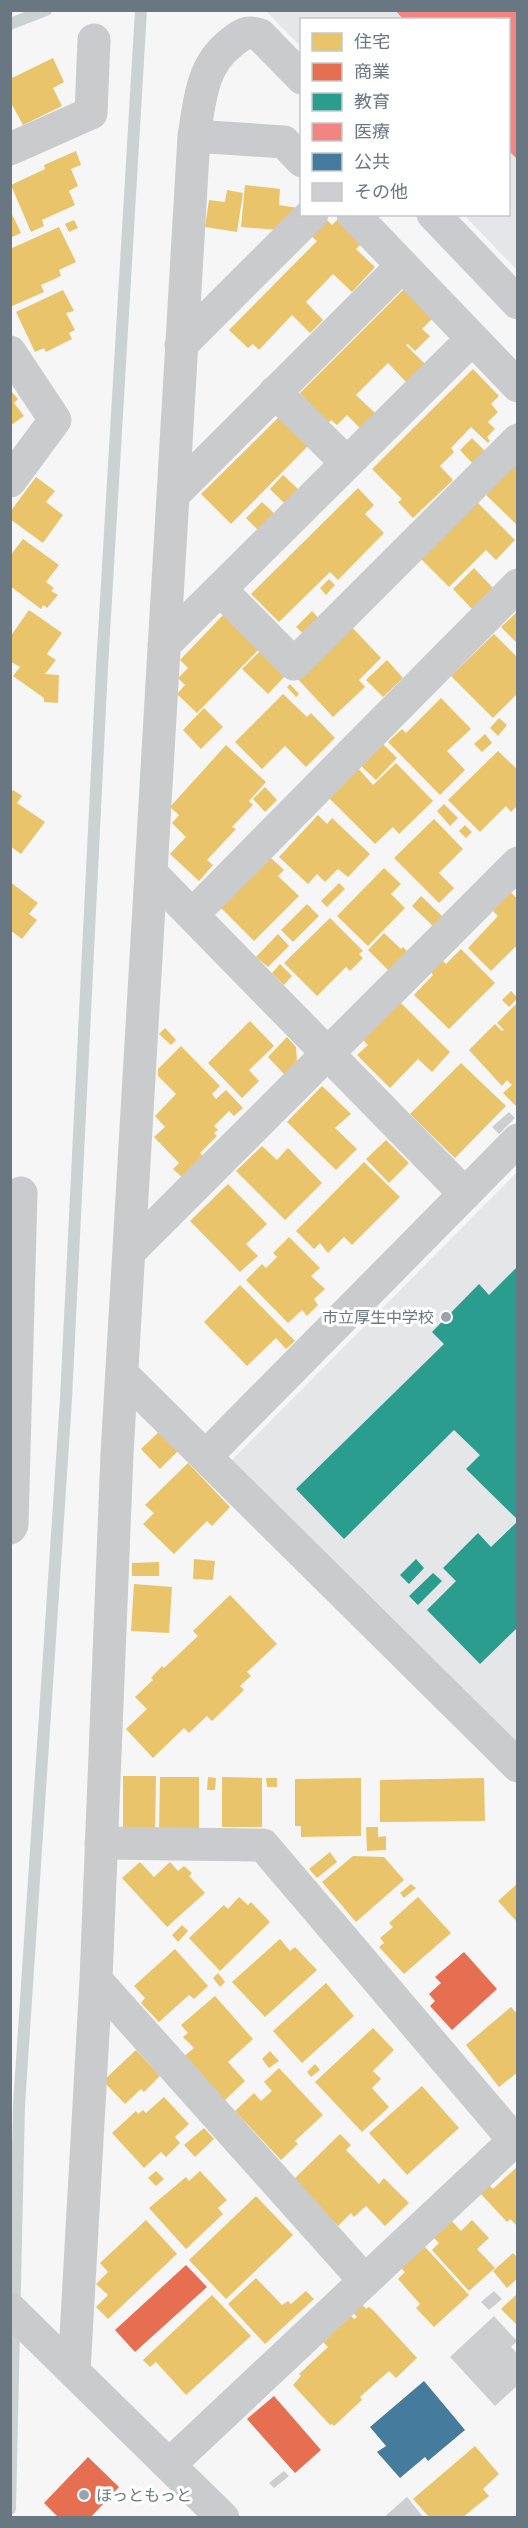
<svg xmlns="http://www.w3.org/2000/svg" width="528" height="2528" viewBox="0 0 528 2528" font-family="'Fira Sans','Noto Sans JP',sans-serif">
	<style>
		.built { fill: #e5e6e7 }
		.homes { fill: #e9c46a }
		.shops { fill: #e76f51 }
		.schools { fill: #2a9d8f }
		.health { fill: #f28482 }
		.public { fill: #457b9d }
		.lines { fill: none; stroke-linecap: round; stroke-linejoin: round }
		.stream { stroke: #cbd2d4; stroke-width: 12 }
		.building { fill: #cdcecf }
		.minor { stroke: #c9cbcc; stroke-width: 33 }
		.poi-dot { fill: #9aa3ab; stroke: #fff; stroke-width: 2 }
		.labels { text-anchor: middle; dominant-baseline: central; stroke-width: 6; stroke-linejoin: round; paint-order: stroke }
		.poi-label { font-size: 16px; fill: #697783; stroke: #fff; text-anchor: end }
	</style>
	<rect width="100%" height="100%" fill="#f6f6f6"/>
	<!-- built -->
	<path class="built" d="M 266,11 L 517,11 L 517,270 L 464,215 L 508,214 L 508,20 L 302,20 L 301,47 Z
		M 517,1172 L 517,1743 L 231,1461 Z"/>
	<!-- homes -->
	<path class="homes" d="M 53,58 L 64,82 L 53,88 L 62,106 L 23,125 L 10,101 L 10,79 Z
		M 76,151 L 81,165 L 71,169 L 78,186 L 69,191 L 75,205 L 42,220 L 44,226 L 31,232 L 11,185 L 45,169 L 44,165 Z
		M 245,185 L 280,189 L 279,205 L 298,208 L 278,230 L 241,227 Z
		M 227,190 L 243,193 L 237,232 L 205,227 L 209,200 L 225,202 Z
		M 10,210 L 21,233 L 10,238 Z
		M 339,218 L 363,242 L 356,249 L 375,267 L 352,292 L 333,274 L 306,302 L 323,320 L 310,333 L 292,315 L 259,350 L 253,344 L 248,348 L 229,330 L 317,241 L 310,235 L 326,219 L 332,225 Z
		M 74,220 L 78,228 L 69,232 L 65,224 Z
		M 59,227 L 76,262 L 59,270 L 61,276 L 41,285 L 44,292 L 10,307 L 10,249 Z
		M 404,289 L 433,318 L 422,329 L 430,336 L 415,351 L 408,344 L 406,345 L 426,365 L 407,383 L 388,363 L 356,395 L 375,413 L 360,428 L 347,415 L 337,425 L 331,420 L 328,423 L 300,393 Z
		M 63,290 L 74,311 L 66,313 L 75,330 L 69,333 L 72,339 L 46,352 L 44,348 L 35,352 L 16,312 Z
		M 473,369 L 499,396 L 491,404 L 498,412 L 488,422 L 495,429 L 487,437 L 490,441 L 488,443 L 471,427 L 451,448 L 454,452 L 440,466 L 453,480 L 413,518 L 398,502 L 402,499 L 372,469 Z
		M 10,390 L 18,399 L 14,403 L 24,416 L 10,426 Z
		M 281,415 L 310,444 L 231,524 L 201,494 Z
		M 472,438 L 485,451 L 473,464 L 460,450 Z
		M 518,460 L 518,526 L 481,490 Z
		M 283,475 L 299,490 L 285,504 L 270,489 Z
		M 36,477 L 55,491 L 46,502 L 63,515 L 43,543 L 10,519 L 10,512 Z
		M 358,488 L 374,505 L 365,514 L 384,533 L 338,580 L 330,572 L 279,622 L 251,594 Z
		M 474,499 L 515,540 L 496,560 L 486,550 L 449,587 L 417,555 Z
		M 262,502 L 276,515 L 260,532 L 246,518 Z
		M 23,539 L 59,565 L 46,582 L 54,588 L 51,591 L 58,595 L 47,608 L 43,605 L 41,609 L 10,586 L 10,556 Z
		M 474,568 L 494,589 L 472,609 L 453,589 Z
		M 329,579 L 335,585 L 326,595 L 320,588 Z
		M 29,610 L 62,633 L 47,654 L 56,660 L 45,674 L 59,675 L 58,703 L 44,702 L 44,698 L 13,676 L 20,667 L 10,661 L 10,637 Z
		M 312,611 L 323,623 L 308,638 L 296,627 Z
		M 518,611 L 518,644 L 501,627 Z
		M 225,613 L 260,648 L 197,713 L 177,694 L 185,685 L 178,678 L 188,668 L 180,660 Z
		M 349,624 L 381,658 L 359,680 L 365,687 L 333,717 L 295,676 Z
		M 494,634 L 518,658 L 518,693 L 493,718 L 451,676 Z
		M 263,648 L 288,673 L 268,694 L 242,669 Z
		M 387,660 L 403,678 L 383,697 L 366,680 Z
		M 290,684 L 299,694 L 296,697 L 287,687 Z
		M 283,694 L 307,717 L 311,713 L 335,738 L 306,767 L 285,746 L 262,769 L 235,742 Z
		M 441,698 L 471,729 L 447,751 L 465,770 L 440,795 L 388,742 L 402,729 L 406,733 Z
		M 204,708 L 223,727 L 201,749 L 183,730 Z
		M 499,718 L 507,725 L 498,736 L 490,728 Z
		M 485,734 L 492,743 L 482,752 L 474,744 Z
		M 380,741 L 397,758 L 376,780 L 358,763 Z
		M 226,745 L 266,782 L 249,801 L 253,805 L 232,827 L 236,829 L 207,860 L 213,865 L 199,881 L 170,854 L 186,837 L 172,823 L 179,815 L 170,807 Z
		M 498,751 L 518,770 L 518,805 L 511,812 L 506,806 L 480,832 L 448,800 Z
		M 396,763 L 433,801 L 399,834 L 393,827 L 375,844 L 326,795 L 356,766 L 373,785 Z
		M 265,787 L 277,800 L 265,812 L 253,799 Z
		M 13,790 L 22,796 L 17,803 L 45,822 L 21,854 L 10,846 L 10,794 Z
		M 444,804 L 458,818 L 450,826 L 437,811 Z
		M 318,815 L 327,824 L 332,818 L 370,854 L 348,877 L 338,869 L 325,882 L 317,874 L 308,884 L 279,857 Z
		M 434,819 L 463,849 L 439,873 L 454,888 L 439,903 L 394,858 Z
		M 465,825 L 472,832 L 466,838 L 459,831 Z
		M 271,858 L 284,870 L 278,876 L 299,896 L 254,941 L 221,908 Z
		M 384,868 L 401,884 L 391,894 L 405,908 L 368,946 L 337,916 Z
		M 10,882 L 38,903 L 29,914 L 37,920 L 22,939 L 10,930 Z
		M 339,883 L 345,889 L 327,907 L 321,901 Z
		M 510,892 L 518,899 L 518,949 L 515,947 L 491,971 L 468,948 L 498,916 L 492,910 Z
		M 421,896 L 443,917 L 433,926 L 412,906 Z
		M 307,904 L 319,916 L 293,942 L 281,930 Z
		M 330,918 L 363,951 L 359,954 L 363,958 L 350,971 L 346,967 L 317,996 L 284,963 Z
		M 384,933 L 401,949 L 403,947 L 409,953 L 390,972 L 368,950 Z
		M 278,934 L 289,946 L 268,967 L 256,957 Z
		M 461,949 L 495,983 L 449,1029 L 414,995 L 433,975 L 430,971 L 442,960 L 446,964 Z
		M 280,964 L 292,976 L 284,985 L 272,973 Z
		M 511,991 L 518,998 L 509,1007 L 502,1000 Z
		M 400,1002 L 450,1052 L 432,1072 L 418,1059 L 390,1088 L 357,1055 L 368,1045 L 363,1040 Z
		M 518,1002 L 517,1082 L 518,1108 L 503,1093 L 512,1085 L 507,1080 L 502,1086 L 469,1050 L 495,1024 L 502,1031 L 504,1030 L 497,1023 Z
		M 250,1021 L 274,1046 L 249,1070 L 259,1081 L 242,1098 L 208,1063 Z
		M 165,1028 L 176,1040 L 171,1045 L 159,1034 Z
		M 287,1037 L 296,1047 L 297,1062 L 285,1075 L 268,1057 Z
		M 181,1046 L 220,1086 L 212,1094 L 216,1099 L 226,1090 L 243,1108 L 234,1116 L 229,1111 L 214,1126 L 218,1130 L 214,1133 L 217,1136 L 200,1153 L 204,1157 L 183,1178 L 173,1169 L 179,1163 L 154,1137 L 165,1127 L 155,1116 L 176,1094 L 158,1076 L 158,1069 Z
		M 461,1063 L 506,1106 L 455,1158 L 410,1114 Z
		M 322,1086 L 351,1114 L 335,1128 L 357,1149 L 336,1170 L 287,1122 Z
		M 386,1140 L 409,1163 L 389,1183 L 366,1159 Z
		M 262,1146 L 277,1160 L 288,1148 L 322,1183 L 285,1220 L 236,1171 Z
		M 364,1162 L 400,1197 L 352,1245 L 344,1237 L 328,1253 L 320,1243 L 314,1249 L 296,1231 Z
		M 228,1184 L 267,1224 L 246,1244 L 258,1256 L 240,1272 L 190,1221 Z
		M 289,1237 L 320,1268 L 311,1276 L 325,1289 L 314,1299 L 318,1305 L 307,1316 L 302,1310 L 288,1323 L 246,1280 L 262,1264 L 266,1268 L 277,1257 L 273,1253 Z
		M 240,1285 L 295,1341 L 286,1349 L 276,1338 L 247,1366 L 204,1322 Z
		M 163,1428 L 181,1448 L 160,1469 L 141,1449 Z
		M 188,1463 L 230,1507 L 212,1526 L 207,1521 L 174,1554 L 143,1524 L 154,1513 L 145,1505 Z
		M 194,1559 L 215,1561 L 213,1580 L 193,1579 Z
		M 159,1562 L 159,1576 L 132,1576 L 132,1563 Z
		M 134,1584 L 172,1587 L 169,1633 L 131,1631 Z
		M 230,1595 L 277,1644 L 247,1672 L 251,1676 L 240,1686 L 244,1690 L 212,1721 L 207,1716 L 189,1733 L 184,1728 L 153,1758 L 126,1729 L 147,1709 L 135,1697 L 153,1680 L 151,1678 L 162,1666 L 164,1668 L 198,1636 L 193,1631 Z
		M 123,1776 L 156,1776 L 155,1833 L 123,1827 Z
		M 160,1777 L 199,1777 L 199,1833 L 159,1833 Z
		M 208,1777 L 216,1778 L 215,1790 L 207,1790 Z
		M 222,1777 L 262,1778 L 262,1827 L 222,1827 Z
		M 266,1778 L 277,1778 L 277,1787 L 267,1787 Z
		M 361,1778 L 361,1836 L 301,1837 L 301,1826 L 295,1826 L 295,1779 Z
		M 484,1778 L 485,1821 L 380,1822 L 380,1780 Z
		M 366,1827 L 378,1827 L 378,1837 L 386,1836 L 386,1850 L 367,1851 Z
		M 330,1852 L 337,1862 L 317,1878 L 309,1869 Z
		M 353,1856 L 384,1857 L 404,1880 L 356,1922 L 322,1882 Z
		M 140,1862 L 154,1877 L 170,1862 L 178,1871 L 184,1866 L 192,1873 L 189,1876 L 205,1893 L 167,1927 L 122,1878 Z
		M 518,1883 L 518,1923 L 498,1901 Z
		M 411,1884 L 416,1888 L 404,1898 L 400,1893 Z
		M 239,1897 L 248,1905 L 251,1902 L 270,1922 L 220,1971 L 189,1938 L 224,1905 L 228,1909 Z
		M 418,1897 L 451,1933 L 404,1974 L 379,1947 L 384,1943 L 380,1938 L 393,1927 L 389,1923 Z
		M 182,1925 L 188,1931 L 178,1942 L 172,1935 Z
		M 280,1939 L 290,1951 L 295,1947 L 317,1970 L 265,2017 L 232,1982 Z
		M 175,1949 L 208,1986 L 194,1999 L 189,1995 L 159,2022 L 141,2003 L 145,1998 L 134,1986 Z
		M 218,1973 L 225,1982 L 220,1987 L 213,1978 Z
		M 326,1983 L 354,2016 L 302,2063 L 273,2031 Z
		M 215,1996 L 253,2039 L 228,2062 L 245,2081 L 223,2102 L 182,2058 L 194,2048 L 183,2037 L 188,2033 L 181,2025 Z
		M 511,2007 L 518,2015 L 518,2072 L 499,2087 L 466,2045 Z
		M 373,2028 L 394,2050 L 373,2071 L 381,2079 L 372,2088 L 389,2107 L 362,2132 L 315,2082 Z
		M 136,2050 L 160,2076 L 144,2092 L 141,2089 L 125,2104 L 103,2081 Z
		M 270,2051 L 279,2061 L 269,2068 L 262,2059 Z
		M 315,2064 L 320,2070 L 311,2077 L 307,2072 Z
		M 279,2068 L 323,2115 L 295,2141 L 298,2144 L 281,2160 L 235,2111 L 254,2093 L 261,2101 L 272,2091 L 264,2082 Z
		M 422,2086 L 459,2128 L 407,2175 L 369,2133 Z
		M 164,2097 L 189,2124 L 175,2137 L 180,2143 L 166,2157 L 161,2152 L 144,2168 L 112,2133 L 136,2111 L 138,2114 L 143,2110 L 146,2113 Z
		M 204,2128 L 214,2139 L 195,2157 L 184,2145 Z
		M 340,2134 L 351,2145 L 346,2150 L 379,2184 L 384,2178 L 409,2203 L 385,2226 L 366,2206 L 354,2217 L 351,2213 L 338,2226 L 300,2187 L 291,2182 Z
		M 518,2166 L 518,2227 L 510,2219 L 507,2222 L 480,2193 L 489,2185 L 493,2189 Z
		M 156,2171 L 164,2179 L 156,2186 L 148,2178 Z
		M 200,2171 L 227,2200 L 218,2208 L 223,2214 L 186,2249 L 149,2208 L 186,2177 L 189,2181 Z
		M 256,2196 L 293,2235 L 226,2299 L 189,2260 Z
		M 450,2219 L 461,2231 L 472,2220 L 489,2238 L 477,2249 L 495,2268 L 469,2291 L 432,2250 L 439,2243 L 432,2236 Z
		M 146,2220 L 177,2254 L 108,2319 L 96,2307 L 108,2295 L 96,2284 L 108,2272 L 100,2263 Z
		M 425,2247 L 469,2295 L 434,2327 L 416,2308 L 420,2304 L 398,2279 L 405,2272 L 401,2268 Z
		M 513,2253 L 518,2258 L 518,2278 L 507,2288 L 493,2271 Z
		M 256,2278 L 282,2305 L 288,2301 L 291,2304 L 306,2291 L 314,2299 L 265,2344 L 228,2304 Z
		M 518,2293 L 518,2326 L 501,2309 Z
		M 212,2295 L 251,2336 L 186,2395 L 156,2362 L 150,2367 L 143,2360 Z
		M 360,2302 L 366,2309 L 369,2307 L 373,2310 L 417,2358 L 396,2378 L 389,2371 L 360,2397 L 362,2400 L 334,2426 L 332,2424 L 330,2425 L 293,2385 L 301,2376 L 299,2374 L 328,2347 L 323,2342 L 351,2316 L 354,2319 L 357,2317 L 351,2310 Z
		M 475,2446 L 499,2474 L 483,2489 L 489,2496 L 463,2517 L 429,2517 L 413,2499 Z"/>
	<!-- shops -->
	<path class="shops" d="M 464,1952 L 497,1989 L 452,2030 L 430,2006 L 435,2001 L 429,1994 L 441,1983 L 435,1977 Z
		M 186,2265 L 207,2287 L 135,2352 L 115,2330 Z
		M 274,2396 L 321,2450 L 295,2473 L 247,2419 Z
		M 88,2457 L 119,2487 L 90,2518 L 59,2518 L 44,2503 Z"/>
	<!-- schools -->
	<path class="schools" d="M 518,1266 L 518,1520 L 466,1469 L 480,1455 L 454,1430 L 344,1539 L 296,1489 L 444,1344 L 432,1332 L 479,1284 L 489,1295 Z
		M 518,1521 L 518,1627 L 480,1664 L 427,1610 L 456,1581 L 443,1568 L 478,1533 L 491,1547 Z
		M 416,1559 L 424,1568 L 409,1584 L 400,1575 Z
		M 433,1573 L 442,1581 L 418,1605 L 409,1596 Z"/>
	<!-- health -->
	<path class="health" d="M 395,10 L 518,10 L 518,160 L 508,150 L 508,20 L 404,20 Z"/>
	<!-- public -->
	<path class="public" d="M 424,2381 L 465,2430 L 428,2461 L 425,2457 L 400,2478 L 377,2452 L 386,2446 L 370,2427 Z"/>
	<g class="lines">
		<!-- stream -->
		<path class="stream" d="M 10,24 L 46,10
			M 10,2509 L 19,2105 L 66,1399 L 102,667 L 141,10"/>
	</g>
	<!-- building -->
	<path class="building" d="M 509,1112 L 515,1118 L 499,1134 L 492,1127 Z
		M 494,2291 L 502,2299 L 489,2310 L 481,2302 Z
		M 494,2316 L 517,2341 L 511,2347 L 518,2354 L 518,2385 L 495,2406 L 450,2357 Z
		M 284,2471 L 289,2476 L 274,2488 L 269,2483 Z
		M 407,2497 L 424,2518 L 383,2518 Z"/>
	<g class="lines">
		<!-- minor -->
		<path class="minor" d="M 194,136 L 284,142 L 302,161
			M 10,149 L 91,113 L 94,40
			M 353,214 L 518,386
			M 433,214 L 518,303
			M 181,345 L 312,214
			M 10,352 L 55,420 L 10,481
			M 275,392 L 347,463
			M 173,495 L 402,266
			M 220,589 L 294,664 L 518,440
			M 164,645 L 472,339
			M 152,874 L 465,1194
			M 192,915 L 518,585
			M 131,1250 L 518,863
			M 124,1376 L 518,1766
			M 206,1456 L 518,1140
			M 10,1528 L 12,1525 L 21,1193
			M 101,1843 L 263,1845 L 514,2140
			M 96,1980 L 365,2281
			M 10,2309 L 223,2518
			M 74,2372 L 96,1980 L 117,1454 L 194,136 C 200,101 201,66 231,43 C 241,35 247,30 260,35 L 302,78
			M 169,2465 L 518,2137"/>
	</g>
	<!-- markers -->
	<g class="poi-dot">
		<circle cx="446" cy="1317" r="6"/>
		<circle cx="84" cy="2495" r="6"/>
	</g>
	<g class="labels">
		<!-- poi labels -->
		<g class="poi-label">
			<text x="434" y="1317">市立厚生中学校</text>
			<text x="96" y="2495" text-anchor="start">ほっともっと</text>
		</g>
	</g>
	<!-- border -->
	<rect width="528" height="2528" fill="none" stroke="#697783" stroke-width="24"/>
	<!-- legend -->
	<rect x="300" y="18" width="210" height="198" fill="#ffffff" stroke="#c3c9cd" stroke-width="1.5"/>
	<rect x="312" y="33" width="30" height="18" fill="#e9c46a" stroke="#c3c9cd" stroke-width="1.5"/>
	<text x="354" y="48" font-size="18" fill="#697783">住宅</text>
	<rect x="312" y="63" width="30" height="18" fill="#e76f51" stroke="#c3c9cd" stroke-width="1.5"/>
	<text x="354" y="78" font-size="18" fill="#697783">商業</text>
	<rect x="312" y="93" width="30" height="18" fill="#2a9d8f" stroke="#c3c9cd" stroke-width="1.5"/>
	<text x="354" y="108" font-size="18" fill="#697783">教育</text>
	<rect x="312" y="123" width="30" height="18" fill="#f28482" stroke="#c3c9cd" stroke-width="1.5"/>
	<text x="354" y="138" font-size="18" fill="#697783">医療</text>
	<rect x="312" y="153" width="30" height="18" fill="#457b9d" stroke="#c3c9cd" stroke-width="1.5"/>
	<text x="354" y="168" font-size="18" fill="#697783">公共</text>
	<rect x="312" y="183" width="30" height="18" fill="#cdcecf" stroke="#c3c9cd" stroke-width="1.5"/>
	<text x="354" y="198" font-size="18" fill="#697783">その他</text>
</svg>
